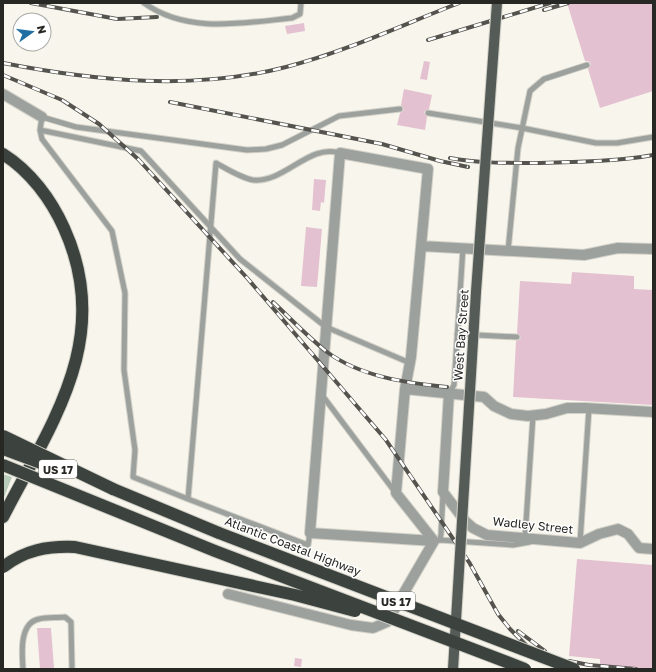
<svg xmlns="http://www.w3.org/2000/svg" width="656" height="672" viewBox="0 0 656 672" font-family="'Golos Text',sans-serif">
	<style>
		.green { fill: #b9cbba }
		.building { fill: #e4c1d1 }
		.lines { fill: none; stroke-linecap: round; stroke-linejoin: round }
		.service-casing { stroke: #d2d1c8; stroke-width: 7 }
		.minor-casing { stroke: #d2d1c8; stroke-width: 12 }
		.motorway-casing { stroke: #d2d1c8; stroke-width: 14 }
		.service { stroke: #9da19e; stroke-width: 5 }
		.minor { stroke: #9da19e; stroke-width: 10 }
		.motorway { stroke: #3c433e; stroke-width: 12 }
		.rail-casing { stroke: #54534e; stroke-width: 4 }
		.rail { stroke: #fff; stroke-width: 2.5; stroke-dasharray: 8; stroke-linecap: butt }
		.primary-bridge-casing { stroke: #d2d1c8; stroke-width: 12; stroke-linecap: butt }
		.motorway-bridge-casing { stroke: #d2d1c8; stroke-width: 14; stroke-linecap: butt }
		.primary-bridge { stroke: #555b56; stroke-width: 10 }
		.motorway-bridge { stroke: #3c433e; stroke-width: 12 }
		.labels { text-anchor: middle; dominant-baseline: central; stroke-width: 3; stroke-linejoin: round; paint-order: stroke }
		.shield { fill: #fff; stroke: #686865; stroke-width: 1 }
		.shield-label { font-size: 11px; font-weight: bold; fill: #272723 }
		.street-label { font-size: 12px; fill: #272723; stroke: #fff }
	</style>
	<rect width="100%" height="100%" fill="#f8f6ec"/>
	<!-- green -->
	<path class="green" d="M 3,474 L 12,477 L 3,500 Z"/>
	<!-- building -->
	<path class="building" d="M 567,3 L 653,3 L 653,91 L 600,108 L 588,69 L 591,64 L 588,61 L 585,61 Z
		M 304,23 L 305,31 L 287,34 L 285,26 Z
		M 424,61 L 430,62 L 427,80 L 420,79 Z
		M 404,89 L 432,95 L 429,109 L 424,112 L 427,117 L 425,130 L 397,125 L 400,113 L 404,110 L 401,105 Z
		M 314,179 L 326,180 L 324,203 L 321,202 L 320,211 L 312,210 Z
		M 306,227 L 322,229 L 317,287 L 301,286 Z
		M 572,272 L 634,276 L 634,289 L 653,290 L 653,405 L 513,397 L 516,341 L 521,338 L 517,333 L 520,281 L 571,284 Z
		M 577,559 L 653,565 L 653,669 L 600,669 L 600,659 L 569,656 Z
		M 37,628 L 51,628 L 54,668 L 40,669 Z
		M 295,658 L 302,659 L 301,667 L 294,666 Z"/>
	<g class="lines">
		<defs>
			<path id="service" d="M 144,3 C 187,34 243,23 292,18 L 300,14 L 301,3
				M 428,113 L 522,128 L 596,143 L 617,143 L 653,137
				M 40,130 L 141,151 L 240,259 L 326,327 L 410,363
				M 508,251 L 518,148 L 530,91 L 544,79 L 587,65
				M 457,334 L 517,337
				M 449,393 L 454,385 L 463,248
				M 322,395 L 395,492
				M 188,499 L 133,477 L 135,450 L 124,370 L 125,293 L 112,231 L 42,139 L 40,130 L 42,117 L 76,127 L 247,150 L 266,149 L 282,145 L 339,116 L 400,109
				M 310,533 L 308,545 L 188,499 L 216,163 C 227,169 241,178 253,180 C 285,183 309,143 340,153
				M 525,538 L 533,416
				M 440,540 L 513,545 L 530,542
				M 437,541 L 440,540 L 441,534 L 443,493
				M 580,543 L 589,408
				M 23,669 C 22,653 19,623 39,619 C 47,617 57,618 65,617 L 71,622 L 72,669"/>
			<path id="minor" d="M 3,94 L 42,117
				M 421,246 L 584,255 L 618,248 L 653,249
				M 405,389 L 411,357 L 428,169 L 340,153 L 310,533 L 434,541
				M 449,393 L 443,492 L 465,521 L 473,528 L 487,535 L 580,543 L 599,534 L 618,529 L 628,534 L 639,548 L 653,549
				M 228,594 L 351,625 L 373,628 L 387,622 L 434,541 L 396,493 L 405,389 L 484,397 L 494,406 L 511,414 L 528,416 L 546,414 L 567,408 L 585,408 L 653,412"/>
			<path id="motorway" d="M 3,154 C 30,171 51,199 64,228 C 114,338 52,422 3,517
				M 113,489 L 219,533"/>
		</defs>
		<!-- service casing -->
		<use href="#service" class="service-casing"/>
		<!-- minor casing -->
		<use href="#minor" class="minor-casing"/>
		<!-- motorway casing -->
		<use href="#motorway" class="motorway-casing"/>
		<!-- service -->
		<use href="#service" class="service"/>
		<!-- minor -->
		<use href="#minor" class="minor"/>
		<!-- motorway -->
		<use href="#motorway" class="motorway"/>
		<defs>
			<path id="rail" d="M 31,3 L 117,19 L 157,17
				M 544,10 L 568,3
				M 428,40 L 550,3
				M 3,63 C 96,81 193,91 286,67 C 345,52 402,25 459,3
				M 3,75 L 62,100 L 99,124 L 138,159 L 248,279 L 386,440 L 469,562 L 498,614 L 510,629 L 528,647 L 547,658 L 578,669
				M 170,102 L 382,144 L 440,161 L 468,167
				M 450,158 C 476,163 506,163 533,163 C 573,162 614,162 653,155
				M 273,302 C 291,319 308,337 327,352 C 361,377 407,383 447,387
				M 518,631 L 545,651
				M 569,661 L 589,665 L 636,669"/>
		</defs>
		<!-- rail casing -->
		<use href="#rail" class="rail-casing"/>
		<!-- rail -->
		<use href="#rail" class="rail"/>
		<defs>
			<path id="primary-bridge" d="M 453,669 L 476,292 L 497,3"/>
			<path id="motorway-bridge" d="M 3,436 L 113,489
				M 3,449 L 54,468
				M 3,465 L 215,551 L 525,669
				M 219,533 L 574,669
				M 3,567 C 25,550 47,546 75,547 L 295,595 L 355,611"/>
		</defs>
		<!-- primary-bridge casing -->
		<use href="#primary-bridge" class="primary-bridge-casing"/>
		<!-- motorway-bridge casing -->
		<use href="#motorway-bridge" class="motorway-bridge-casing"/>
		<!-- primary-bridge -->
		<use href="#primary-bridge" class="primary-bridge"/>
		<!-- motorway-bridge -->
		<use href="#motorway-bridge" class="motorway-bridge"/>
	</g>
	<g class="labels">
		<!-- shield labels -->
		<g class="shield">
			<rect x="39" y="460" width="38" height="18" rx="3"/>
			<rect x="377" y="592" width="38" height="18" rx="3"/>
		</g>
		<g class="shield-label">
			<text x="58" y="469">US 17</text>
			<text x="396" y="601">US 17</text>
		</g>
		<!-- street labels -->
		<g class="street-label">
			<text transform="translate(461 335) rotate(-86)">West Bay Street</text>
			<text transform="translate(533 525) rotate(6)">Wadley Street</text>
			<text transform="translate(293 546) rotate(21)">Atlantic Coastal Highway</text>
		</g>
	</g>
	<!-- border -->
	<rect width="656" height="672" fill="none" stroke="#272723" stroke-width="8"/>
	<!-- north arrow -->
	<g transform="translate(32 32) rotate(76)"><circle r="19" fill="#ffffff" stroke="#a9a9a7"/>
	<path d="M0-3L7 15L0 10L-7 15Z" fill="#216fa2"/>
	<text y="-6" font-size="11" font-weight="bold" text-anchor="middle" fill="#272723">N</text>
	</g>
</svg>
